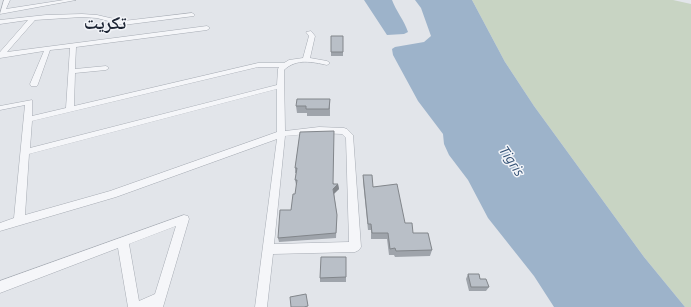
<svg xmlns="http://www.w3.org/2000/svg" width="691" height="307" viewBox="0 0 691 307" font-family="Ubuntu,'Noto Naskh Arabic',sans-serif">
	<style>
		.green { fill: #c8d4c3 }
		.water { fill: #9db3ca }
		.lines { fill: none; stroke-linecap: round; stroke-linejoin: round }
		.minor-casing { stroke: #a7acb4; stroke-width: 1 }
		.minor { fill: #f5f6f9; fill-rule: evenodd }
		.wall { fill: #9fa4ab }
		.shaded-wall { fill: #82868b }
		.building { fill: #b9bfc7; stroke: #82868b }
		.labels { text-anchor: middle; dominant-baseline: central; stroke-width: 3; stroke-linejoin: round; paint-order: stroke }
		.water-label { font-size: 14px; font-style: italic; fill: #345276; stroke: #f2f4f8 }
		.far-town-label { font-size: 18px; font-weight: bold; fill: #1c2433; stroke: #f2f4f8 }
	</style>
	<rect width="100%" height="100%" fill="#e2e5ea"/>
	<!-- green -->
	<path class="green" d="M 472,0 L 673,0 L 691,4 L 691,307 L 685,307 L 644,257 L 534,106 L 505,62 Z"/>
	<!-- water -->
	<path class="water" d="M 364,0 L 392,0 C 396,11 404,20 408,32 L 404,34 L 387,35 Z
		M 415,0 L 472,0 L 505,62 L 534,106 L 644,257 L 685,307 L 554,307 L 534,276 L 488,218 L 468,180 L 449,155 L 444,144 L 443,134 L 418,101 L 393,55 L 392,49 L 395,47 L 424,42 L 431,36 L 421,8 Z"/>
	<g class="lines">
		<defs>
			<path id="minor" d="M 4,0 L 10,0 L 6,9 L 64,0 L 76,0 L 0,14 Z
				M 192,13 L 195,15 L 194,16 L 123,25 L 97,18 L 82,17 L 35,20 L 7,52 L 207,26 L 210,28 L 207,30 L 76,47 L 75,69 L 106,66 L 109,68 L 106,70 L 75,73 L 74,106 L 258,63 L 284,63 L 289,60 L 303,58 L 309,36 L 306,32 L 311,31 L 315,36 L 310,58 L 327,61 L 330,63 L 327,65 C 312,62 297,58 284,70 L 285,131 L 319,127 L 344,128 L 347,129 L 353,135 L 361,247 L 359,250 L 355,252 L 273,254 L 267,307 L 255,307 L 277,139 L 116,197 L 0,231 L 0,223 L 14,218 L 25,105 L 0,110 L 0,106 L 32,100 L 32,116 L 66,108 L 70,48 L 50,50 L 38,84 L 37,86 L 31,86 L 30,84 L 44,51 L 0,58 L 0,52 L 28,20 L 0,24 L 0,20 L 46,15 L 82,14 L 97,15 L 123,21 ZM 258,67 L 279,67 L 278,69 L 277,85 L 30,148 L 32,121 ZM 277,89 L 277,132 L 110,191 L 25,215 L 29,154 ZM 319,133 L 342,134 L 346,138 L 349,242 L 274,244 L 285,136 Z
				M 184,215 L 188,216 L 189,219 L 163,307 L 128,307 L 118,248 L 0,293 L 0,281 ZM 176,226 L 155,294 L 139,301 L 129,244 Z"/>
		</defs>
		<!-- minor casing -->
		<use href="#minor" class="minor-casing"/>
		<!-- minor -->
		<use href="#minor" class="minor"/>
	</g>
	<!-- wall -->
	<path class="wall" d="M 331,36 L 343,36 L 343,56 L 331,56 Z
		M 330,99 L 330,116 L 307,116 L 307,113 L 297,113 L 296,106 Z
		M 300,132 L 334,184 L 338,184 L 339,189 L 334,193 L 337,215 L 336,238 L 279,242 L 278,238 L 291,210 L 295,194 L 297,185 L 296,185 L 295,180 L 296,173 L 295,173 L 295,168 Z
		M 363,175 L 413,233 L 432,250 L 430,256 L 395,257 L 394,255 L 389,255 L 387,239 L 371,239 L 371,230 L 368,230 L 363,181 Z
		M 346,257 L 346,282 L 320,282 L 320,278 Z
		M 468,274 L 480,279 L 489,287 L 486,291 L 469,291 L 466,279 Z"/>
	<!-- shaded-wall -->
	<path class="shaded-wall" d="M 338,184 L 339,189 L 334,194 L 333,189 Z"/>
	<!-- building -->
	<path class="building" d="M 331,36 L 343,36 L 343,52 L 331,52 Z
		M 297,99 L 330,99 L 329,109 L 306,109 L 306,106 L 296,106 Z
		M 334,131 L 333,184 L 338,184 L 333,189 L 337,215 L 336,233 L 278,238 L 280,210 L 291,210 L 293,194 L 295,194 L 297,180 L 295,180 L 297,168 L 295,168 L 300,132 Z
		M 363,175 L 372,175 L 373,187 L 397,184 L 405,223 L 412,223 L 413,233 L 428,233 L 432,250 L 396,251 L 395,248 L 390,249 L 388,233 L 372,233 L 371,224 L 368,224 Z
		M 321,257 L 346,257 L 346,277 L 320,278 Z
		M 468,274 L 479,274 L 480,279 L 486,279 L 489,287 L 471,287 Z
		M 306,294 L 308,306 L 304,307 L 291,307 L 290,297 Z"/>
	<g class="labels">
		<!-- water labels -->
		<g class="water-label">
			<text transform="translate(512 161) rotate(56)">Tigris</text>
		</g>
		<!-- far-town labels -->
		<g class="far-town-label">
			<text x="105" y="22">تكريت</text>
		</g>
	</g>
</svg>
